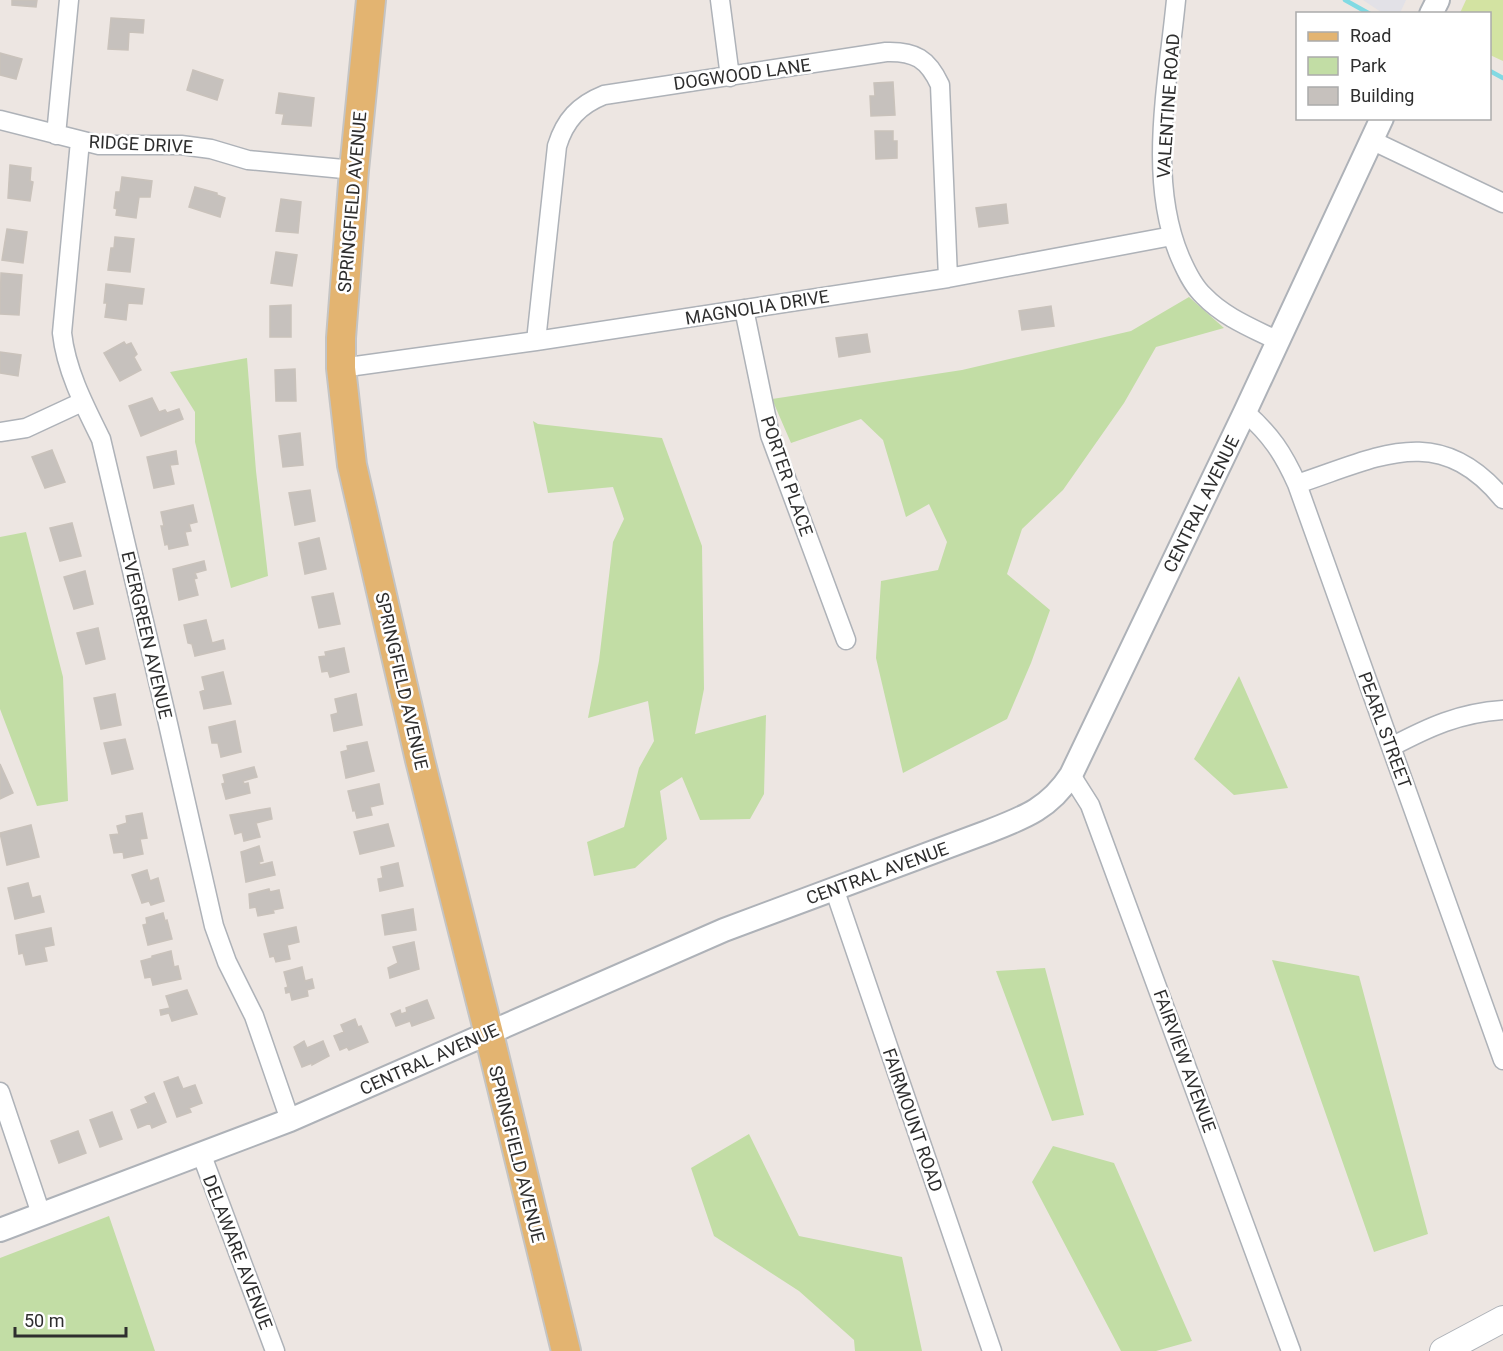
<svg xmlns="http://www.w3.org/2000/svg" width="1503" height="1351" viewBox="0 0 1503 1351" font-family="Roboto,sans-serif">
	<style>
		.industrial { fill: #e2e1e7 }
		.green { fill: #c2dda5 }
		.pitch { fill: #d3e3a2 }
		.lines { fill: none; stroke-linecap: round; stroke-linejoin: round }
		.stream { stroke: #81dae3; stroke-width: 4.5 }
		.building { fill: #c6c1bd; stroke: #c9c2bb; stroke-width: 1.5 }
		.minor-casing { stroke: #aeb2b8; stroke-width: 21 }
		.tertiary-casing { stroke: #aeb2b8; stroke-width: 26 }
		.secondary-casing { stroke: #aeb2b8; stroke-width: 28 }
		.primary-casing { stroke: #c4c4c4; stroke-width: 32 }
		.minor { stroke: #fff; stroke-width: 18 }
		.tertiary { stroke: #fff; stroke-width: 22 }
		.secondary { stroke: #fff; stroke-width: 26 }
		.primary { stroke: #e3b471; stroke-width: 28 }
		.labels { text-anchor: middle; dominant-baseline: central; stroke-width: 5; stroke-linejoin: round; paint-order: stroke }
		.street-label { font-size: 18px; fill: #2e2e2e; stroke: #fff }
	</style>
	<rect width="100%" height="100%" fill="#ede6e2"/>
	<!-- industrial -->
	<path class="industrial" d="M 1363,0 L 1406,0 L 1400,13 L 1384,14 Z"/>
	<!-- green -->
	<path class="green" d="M 1189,297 L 1224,328 L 1156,347 L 1124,403 L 1063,490 L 1022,529 L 1007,574 L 1050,610 L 1031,663 L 1007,719 L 903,773 L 876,658 L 881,581 L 938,570 L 947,542 L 929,504 L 906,517 L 883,440 L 861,419 L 791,443 L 772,399 L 962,370 L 1131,331 Z
		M 247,358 L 256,471 L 268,576 L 231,588 L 195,442 L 195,412 L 170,372 Z
		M 533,421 L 538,424 L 662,438 L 702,546 L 704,689 L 695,734 L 766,715 L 764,794 L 750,819 L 700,820 L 682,777 L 660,791 L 667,839 L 635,868 L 594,876 L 587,842 L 624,827 L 639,768 L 654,741 L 648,701 L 588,718 L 599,661 L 613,542 L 624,519 L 613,487 L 548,493 Z
		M 26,532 L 63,677 L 68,801 L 37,806 L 0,709 L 0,537 Z
		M 1239,676 L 1288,788 L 1234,795 L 1194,759 Z
		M 1272,960 L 1359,976 L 1428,1234 L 1374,1252 Z
		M 1045,968 L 1084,1115 L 1052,1121 L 996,971 Z
		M 749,1134 L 799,1236 L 902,1257 L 922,1351 L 855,1351 L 854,1340 L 799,1291 L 714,1236 L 691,1168 Z
		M 1053,1146 L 1114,1163 L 1192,1341 L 1156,1351 L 1121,1351 L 1032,1182 Z
		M 109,1216 L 155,1351 L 0,1351 L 0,1258 Z"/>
	<!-- pitch -->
	<path class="pitch" d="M 1466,0 L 1503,0 L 1503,61 L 1490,55 L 1490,14 L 1460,13 Z"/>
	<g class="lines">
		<!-- stream -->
		<path class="stream" d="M 1345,0 L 1370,14
			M 1490,71 L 1503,78"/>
	</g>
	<!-- building -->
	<path class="building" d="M 12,0 L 37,0 L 36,7 L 12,5 Z
		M 111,18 L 144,20 L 143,33 L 129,32 L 128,50 L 108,49 Z
		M 0,53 L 22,59 L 16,79 L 0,75 Z
		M 193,70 L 223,80 L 217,100 L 187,90 Z
		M 893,82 L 895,115 L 871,116 L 870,96 L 875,96 L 874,83 Z
		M 279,93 L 314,98 L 311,126 L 282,124 L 284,114 L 276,113 Z
		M 875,131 L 893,131 L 893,141 L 897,141 L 897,158 L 876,159 Z
		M 10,165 L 31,168 L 30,181 L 33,182 L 30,201 L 8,198 Z
		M 122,177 L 152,181 L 150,197 L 139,197 L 136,218 L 116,215 L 117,209 L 114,208 L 116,192 L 120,192 Z
		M 195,187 L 217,193 L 217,195 L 225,198 L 220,217 L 189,207 Z
		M 281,199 L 301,202 L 298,233 L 276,231 Z
		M 1006,204 L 1008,223 L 979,227 L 976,208 Z
		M 7,229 L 27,232 L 23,263 L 2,260 Z
		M 115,237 L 134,239 L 130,272 L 108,270 L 111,248 L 114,248 Z
		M 276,252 L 297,255 L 292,286 L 271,283 Z
		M 1,273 L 22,275 L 19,315 L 0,314 Z
		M 106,284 L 144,289 L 142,304 L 128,303 L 126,320 L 105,317 L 107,303 L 104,303 Z
		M 291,305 L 291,337 L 270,337 L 270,306 Z
		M 1051,306 L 1054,326 L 1022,330 L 1019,311 Z
		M 867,334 L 870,352 L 839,357 L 836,338 Z
		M 124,342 L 126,345 L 131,343 L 137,354 L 134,357 L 141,370 L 120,381 L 104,353 Z
		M 0,352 L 21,355 L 18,376 L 0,373 Z
		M 295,369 L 296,401 L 276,401 L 275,370 Z
		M 152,398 L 159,412 L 165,410 L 167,413 L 179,409 L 183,419 L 141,436 L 129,406 Z
		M 300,433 L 303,465 L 283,467 L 279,436 Z
		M 52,450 L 65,482 L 45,488 L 32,457 Z
		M 176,451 L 178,464 L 170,465 L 174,484 L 154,488 L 147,457 Z
		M 310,490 L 315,521 L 295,525 L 289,493 Z
		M 193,505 L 197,522 L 189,524 L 191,531 L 185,532 L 188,545 L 169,549 L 168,544 L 165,545 L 161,526 L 164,526 L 161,512 Z
		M 72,523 L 81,556 L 60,561 L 50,528 Z
		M 319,538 L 326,569 L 305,574 L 299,543 Z
		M 204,561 L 206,570 L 195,573 L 197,578 L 194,579 L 198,595 L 179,600 L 173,569 Z
		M 85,571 L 93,604 L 74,609 L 64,577 Z
		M 333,593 L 340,624 L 319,628 L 312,597 Z
		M 206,620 L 212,643 L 223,640 L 225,649 L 195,656 L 192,644 L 188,643 L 184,625 Z
		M 98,628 L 105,659 L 86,664 L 77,633 Z
		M 344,648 L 349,672 L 330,677 L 328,671 L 322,672 L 319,657 L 326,656 L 325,652 Z
		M 223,672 L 231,704 L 204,709 L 200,692 L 205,690 L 202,677 Z
		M 115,694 L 121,725 L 101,729 L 94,698 Z
		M 356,694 L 362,725 L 334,731 L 331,715 L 338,713 L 335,699 Z
		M 235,721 L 241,752 L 221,757 L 218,743 L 212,743 L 209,727 Z
		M 125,739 L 133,769 L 112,774 L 104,743 Z
		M 367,742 L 374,771 L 346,778 L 341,752 L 348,750 L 347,746 Z
		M 0,764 L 13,793 L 0,799 Z
		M 254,767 L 257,777 L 243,781 L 244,784 L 248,783 L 250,793 L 226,799 L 222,784 L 225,783 L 223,775 Z
		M 379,784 L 383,804 L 370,807 L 372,815 L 357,818 L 355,810 L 353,811 L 348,791 Z
		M 270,808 L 272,819 L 256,823 L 260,837 L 244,841 L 242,832 L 235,834 L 230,815 Z
		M 142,813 L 147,838 L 140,839 L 143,854 L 124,858 L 123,852 L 114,853 L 110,835 L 119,834 L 117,826 L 127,823 L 126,816 Z
		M 388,824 L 394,846 L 360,854 L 354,832 Z
		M 31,825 L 39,857 L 7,865 L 0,833 Z
		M 259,846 L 263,861 L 259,862 L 260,865 L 272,862 L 275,875 L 246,882 L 241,852 Z
		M 398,863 L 403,886 L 380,891 L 378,879 L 383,878 L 381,867 Z
		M 147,870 L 150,881 L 158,878 L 164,901 L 151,905 L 149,901 L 142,903 L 132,875 Z
		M 28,883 L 32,898 L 40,896 L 44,912 L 15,919 L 8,888 Z
		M 269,889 L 270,892 L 279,890 L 283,908 L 273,910 L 274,913 L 258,916 L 256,907 L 250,908 L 249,894 Z
		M 413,909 L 416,930 L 385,935 L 382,915 Z
		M 163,913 L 165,921 L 167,920 L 172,939 L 148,945 L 143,925 L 147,924 L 146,918 Z
		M 296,927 L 299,942 L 287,945 L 290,959 L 276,962 L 274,956 L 270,957 L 264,934 Z
		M 51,928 L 54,945 L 44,947 L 47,961 L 26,965 L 23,953 L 19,954 L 16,935 Z
		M 414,942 L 419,969 L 390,978 L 388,968 L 398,963 L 393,947 Z
		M 171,951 L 174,967 L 178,966 L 181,979 L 153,985 L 151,977 L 145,978 L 141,961 L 152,958 L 152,956 Z
		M 302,967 L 305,981 L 312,979 L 314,988 L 307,990 L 308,996 L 292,1000 L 290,992 L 286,993 L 285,988 L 288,987 L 284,972 Z
		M 187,990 L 197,1014 L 172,1021 L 169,1013 L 161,1015 L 160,1010 L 170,1008 L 166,996 Z
		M 427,1000 L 434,1018 L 412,1026 L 410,1021 L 396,1026 L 391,1014 L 400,1010 L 401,1014 L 407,1012 L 406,1008 Z
		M 355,1019 L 358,1027 L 361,1026 L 368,1042 L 349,1050 L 347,1047 L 340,1050 L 334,1036 L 344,1032 L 341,1025 Z
		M 304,1041 L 307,1048 L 323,1041 L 329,1056 L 312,1065 L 312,1063 L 302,1067 L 294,1047 Z
		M 178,1077 L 183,1089 L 195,1085 L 202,1103 L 189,1108 L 191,1112 L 177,1117 L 164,1082 Z
		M 154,1093 L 166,1122 L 152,1128 L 150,1123 L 138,1128 L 131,1110 L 148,1103 L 145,1097 Z
		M 112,1112 L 122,1139 L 100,1147 L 90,1120 Z
		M 78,1131 L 86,1153 L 59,1163 L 51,1141 Z"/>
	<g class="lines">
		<defs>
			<path id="minor" d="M 720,0 L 730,77
				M 1176,0 C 1168,83 1147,179 1180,257 C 1186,271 1193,286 1204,296 C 1224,317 1252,328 1278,341
				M 0,120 L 99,145 L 181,145 L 211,149 L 248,160 L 354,170
				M 56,135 L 69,0
				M 1371,140 L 1503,203
				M 80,141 L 62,333 C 66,370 84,405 101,439 L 166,715 L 214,926 L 227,962 L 254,1016 L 290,1120
				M 744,309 L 770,435 L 846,640
				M 536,341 L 557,146 C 565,120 579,105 604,95 L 886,52 C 915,51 928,59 940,85 L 948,278
				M 341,368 L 536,341 L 948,278 L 1172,236
				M 1245,412 C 1271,435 1283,453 1297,484 L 1503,1060
				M 0,432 L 26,428 L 82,402
				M 1297,484 C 1377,458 1438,420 1503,499
				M 1391,747 C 1429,727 1459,713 1503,710
				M 1071,775 L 1090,805 L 1291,1351
				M 834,888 L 992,1351
				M 0,1092 L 41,1214
				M 201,1153 L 275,1351"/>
			<path id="tertiary" d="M 1431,14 L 1438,0
				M 0,1230 L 290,1120 L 724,930 L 987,832 C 1023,818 1049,809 1071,775 L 1245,412 L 1382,118"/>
			<path id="secondary" d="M 1443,1351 L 1503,1319"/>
			<path id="primary" d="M 371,0 L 354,170 L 341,338 L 341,368 L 352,465 L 420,760 L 489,1034 L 566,1351"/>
		</defs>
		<!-- minor casing -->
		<use href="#minor" class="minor-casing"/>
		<!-- tertiary casing -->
		<use href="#tertiary" class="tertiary-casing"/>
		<!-- secondary casing -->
		<use href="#secondary" class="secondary-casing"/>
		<!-- primary casing -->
		<use href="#primary" class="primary-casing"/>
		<!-- minor -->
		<use href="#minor" class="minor"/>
		<!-- tertiary -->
		<use href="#tertiary" class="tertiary"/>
		<!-- secondary -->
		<use href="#secondary" class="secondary"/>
		<!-- primary -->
		<use href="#primary" class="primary"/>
	</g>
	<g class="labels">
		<!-- street labels -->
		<g class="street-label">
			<text transform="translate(742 74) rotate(-8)">DOGWOOD LANE</text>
			<text transform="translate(1168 106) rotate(-86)">VALENTINE ROAD</text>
			<text transform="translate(141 144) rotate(3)">RIDGE DRIVE</text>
			<text transform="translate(352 202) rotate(-85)">SPRINGFIELD AVENUE</text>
			<text transform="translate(757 307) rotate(-9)">MAGNOLIA DRIVE</text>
			<text transform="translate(787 476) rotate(71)">PORTER PLACE</text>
			<text transform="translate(1201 504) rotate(-64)">CENTRAL AVENUE</text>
			<text transform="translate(147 635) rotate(77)">EVERGREEN AVENUE</text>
			<text transform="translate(402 681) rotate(77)">SPRINGFIELD AVENUE</text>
			<text transform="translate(1385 730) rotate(70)">PEARL STREET</text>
			<text transform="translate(877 873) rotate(-20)">CENTRAL AVENUE</text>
			<text transform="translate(429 1059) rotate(-24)">CENTRAL AVENUE</text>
			<text transform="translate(1185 1061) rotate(70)">FAIRVIEW AVENUE</text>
			<text transform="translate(913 1120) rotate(71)">FAIRMOUNT ROAD</text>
			<text transform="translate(517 1154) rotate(76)">SPRINGFIELD AVENUE</text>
			<text transform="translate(238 1252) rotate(69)">DELAWARE AVENUE</text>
		</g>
	</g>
	<!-- legend -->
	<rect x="1296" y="12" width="195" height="108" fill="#ffffff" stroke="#ababab" stroke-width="1.5"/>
	<rect x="1308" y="32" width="30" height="9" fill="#e3b471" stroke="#ababab" stroke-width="1.5"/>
	<text x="1350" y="42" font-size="18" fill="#2e2e2e">Road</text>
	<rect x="1308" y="57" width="30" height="18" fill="#c2dda5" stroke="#ababab" stroke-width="1.5"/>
	<text x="1350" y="72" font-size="18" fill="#2e2e2e">Park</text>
	<rect x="1308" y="87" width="30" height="18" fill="#c6c1bd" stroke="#ababab" stroke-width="1.5"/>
	<text x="1350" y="102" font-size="18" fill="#2e2e2e">Building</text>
	<!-- scale -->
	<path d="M15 1327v9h111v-9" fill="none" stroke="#2e2e2e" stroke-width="3"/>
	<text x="24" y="1327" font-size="18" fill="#2e2e2e" stroke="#ffffff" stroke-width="4.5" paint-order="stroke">50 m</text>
</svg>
